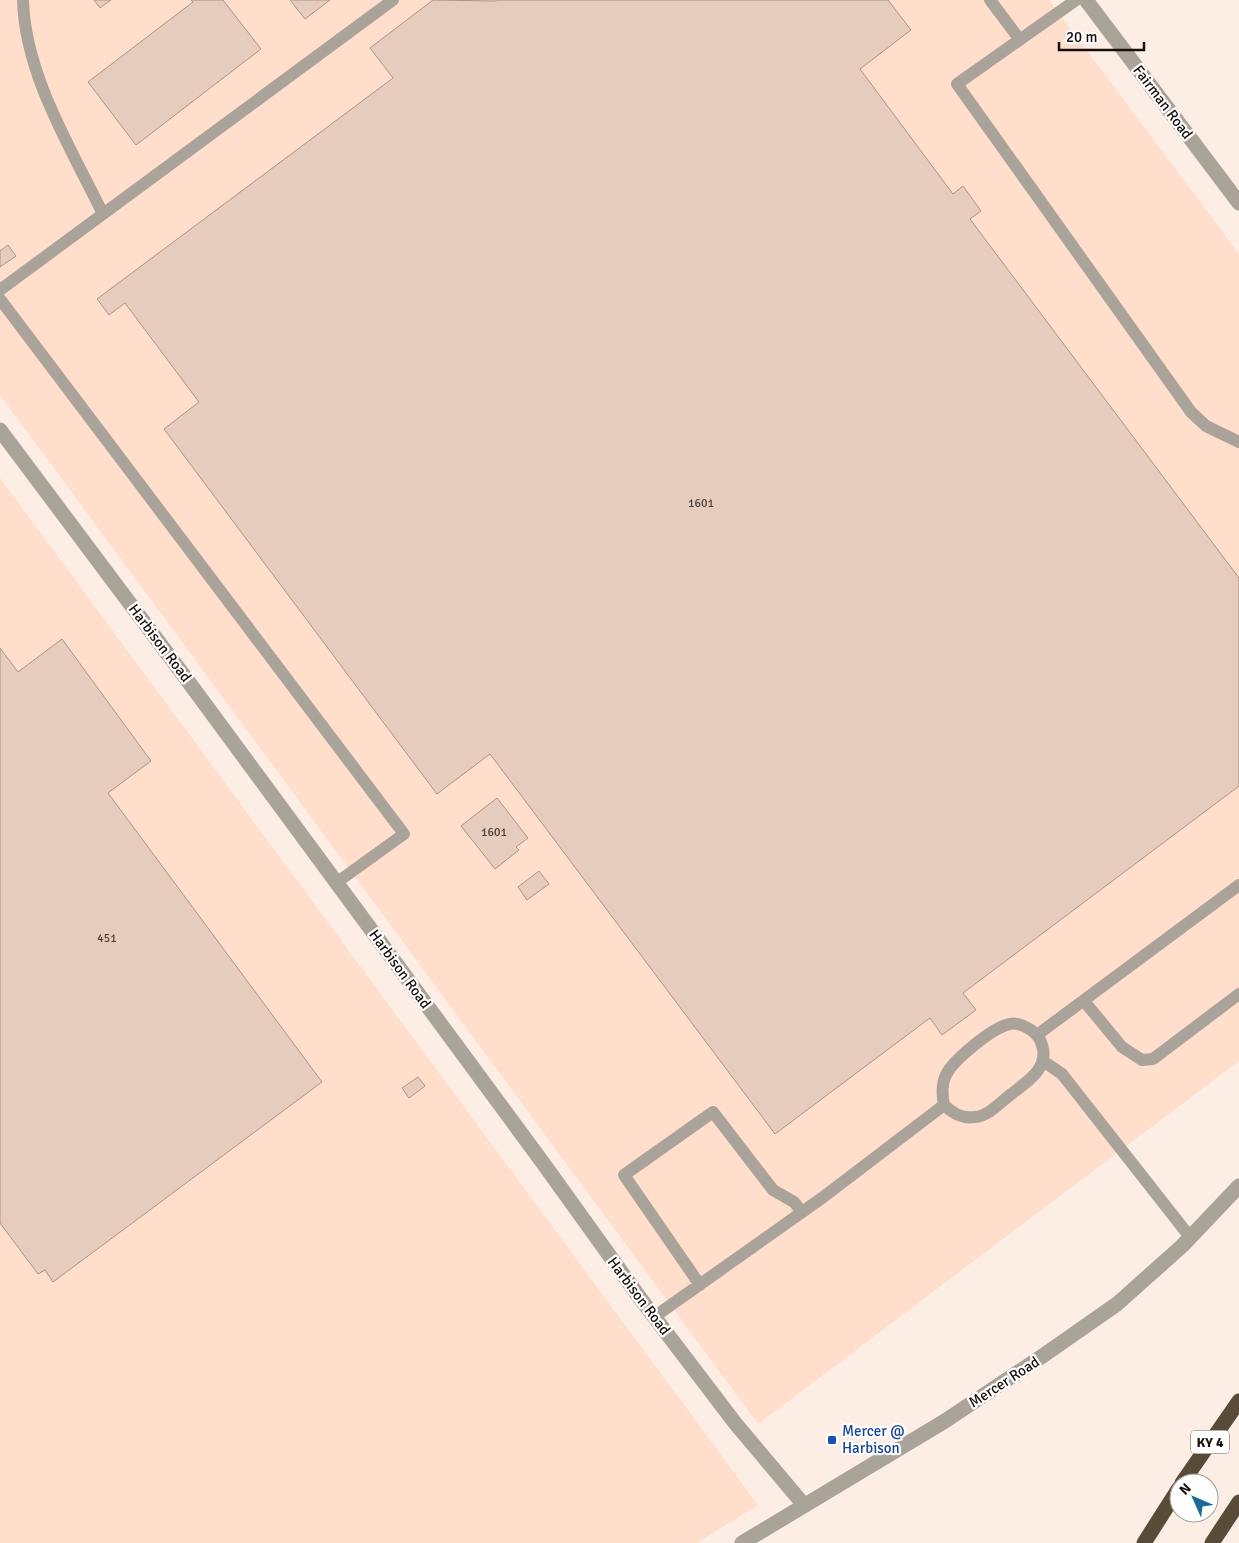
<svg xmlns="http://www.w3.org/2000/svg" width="1239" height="1543" viewBox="0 0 1239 1543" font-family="Signika,sans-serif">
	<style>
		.built { fill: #ffdfcb }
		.building { fill: #e5ccbd; stroke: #ab9385 }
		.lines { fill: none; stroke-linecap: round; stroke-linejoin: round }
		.service { stroke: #aaa399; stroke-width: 12 }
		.minor { stroke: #aaa399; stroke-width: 15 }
		.tertiary { stroke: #aaa399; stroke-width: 15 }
		.motorway { stroke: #594b38; stroke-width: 15 }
		.transit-dot { fill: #1a4fb4; stroke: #fff; stroke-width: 2 }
		.labels { text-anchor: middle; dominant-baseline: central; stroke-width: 4.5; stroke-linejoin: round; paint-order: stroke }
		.number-label { font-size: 12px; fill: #4a3e36 }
		.shield { fill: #fff; stroke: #5c5653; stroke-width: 1 }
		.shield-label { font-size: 14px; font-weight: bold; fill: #160e09 }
		.street-label { font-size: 15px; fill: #160e09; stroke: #fff }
		.transit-label { font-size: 15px; fill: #164399; stroke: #fff; text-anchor: start }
	</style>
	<rect width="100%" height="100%" fill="#fdeee5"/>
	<!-- built -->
	<path class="built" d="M 0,0 L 1049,0 L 1239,254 L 1239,1061 L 758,1424 L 0,395 Z
		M 0,478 L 758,1505 L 697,1543 L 0,1543 Z"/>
	<!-- building -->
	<path class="building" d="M 94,0 L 111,0 L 100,8 Z
		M 191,0 L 223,0 L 261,49 L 136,145 L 88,82 L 193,2 Z
		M 290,0 L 330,0 L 305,19 Z
		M 433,0 L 495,1 L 497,0 L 888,0 L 911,30 L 860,69 L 953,194 L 963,186 L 981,211 L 970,219 L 1239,578 L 1239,786 L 963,993 L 976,1010 L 942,1035 L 930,1018 L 775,1134 L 490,754 L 437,794 L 164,429 L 199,402 L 125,303 L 109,315 L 97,299 L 393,78 L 370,48 Z
		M 8,245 L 16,256 L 0,267 L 0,251 Z
		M 62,639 L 151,761 L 108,793 L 322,1082 L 53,1282 L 45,1270 L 38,1274 L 0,1223 L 0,648 L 18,672 Z
		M 497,798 L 528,838 L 516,847 L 519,850 L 495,869 L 461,826 Z
		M 539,871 L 549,884 L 527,900 L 518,887 Z
		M 418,1077 L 425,1086 L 409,1098 L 402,1088 Z"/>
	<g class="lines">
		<!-- service -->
		<path class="service" d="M 23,0 C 25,75 71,148 103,214
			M 990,0 L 1020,40
			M 1076,0 L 957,84 L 1191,412 L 1206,426 L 1239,442
			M 0,290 L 393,0
			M 0,299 L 404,834 L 336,883
			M 1084,1001 L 1122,1047 L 1142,1060 L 1153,1059 L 1239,994
			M 1037,1035 L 1239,885
			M 1043,1061 L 1062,1074 L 1190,1237
			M 700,1285 L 624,1175 L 713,1112 L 773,1190 L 794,1202 L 802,1212
			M 654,1317 L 822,1198 L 944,1105 C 942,1095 941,1085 946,1075 C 953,1060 993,1027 1010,1024 C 1018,1022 1025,1026 1031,1030 C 1037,1034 1040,1038 1042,1045 C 1050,1069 1025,1083 1010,1095 C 1000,1103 988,1116 975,1117 C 962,1119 952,1113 944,1105"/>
		<!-- minor -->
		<path class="minor" d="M 1086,0 L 1239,203
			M 0,430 L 185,677 L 543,1163 L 640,1298 L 735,1423 L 804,1505"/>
		<!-- tertiary -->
		<path class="tertiary" d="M 742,1543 L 945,1421 L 1044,1355 L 1117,1304 L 1182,1246 L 1239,1186"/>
		<!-- motorway -->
		<path class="motorway" d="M 1182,1483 L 1239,1401
			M 1144,1543 L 1179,1488
			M 1212,1543 L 1239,1502"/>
	</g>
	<!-- markers -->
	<rect class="transit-dot" x="827" y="1435" width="10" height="10" rx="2.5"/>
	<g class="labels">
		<!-- number labels -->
		<g class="number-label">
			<text x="701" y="503">1601</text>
			<text x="494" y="832">1601</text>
			<text x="107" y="938">451</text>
		</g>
		<!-- shield labels -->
		<rect class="shield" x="1191" y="1430.5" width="38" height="23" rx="4"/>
		<g class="shield-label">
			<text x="1210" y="1442">KY 4</text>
		</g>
		<!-- street labels -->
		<g class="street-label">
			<text transform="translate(1163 102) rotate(53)">Fairman Road</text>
			<text transform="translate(160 643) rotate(53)">Harbison Road</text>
			<text transform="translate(400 969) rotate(54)">Harbison Road</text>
			<text transform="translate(639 1296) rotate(53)">Harbison Road</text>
			<text transform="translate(1004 1382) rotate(-33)">Mercer Road</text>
		</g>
		<!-- transit labels -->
		<g class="transit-label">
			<text x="842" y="1431">Mercer @<tspan x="842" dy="17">Harbison</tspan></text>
		</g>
	</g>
	<!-- north arrow -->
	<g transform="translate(1194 1498) rotate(315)"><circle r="24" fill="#ffffff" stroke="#a29f9d"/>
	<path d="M0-4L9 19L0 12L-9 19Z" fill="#1b689a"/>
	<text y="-8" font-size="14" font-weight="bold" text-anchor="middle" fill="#160e09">N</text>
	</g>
	<!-- scale -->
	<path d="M1059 42v8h85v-8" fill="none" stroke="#160e09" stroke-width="2.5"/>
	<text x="1066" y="42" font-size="15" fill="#160e09" stroke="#ffffff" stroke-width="4" paint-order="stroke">20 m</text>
</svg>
